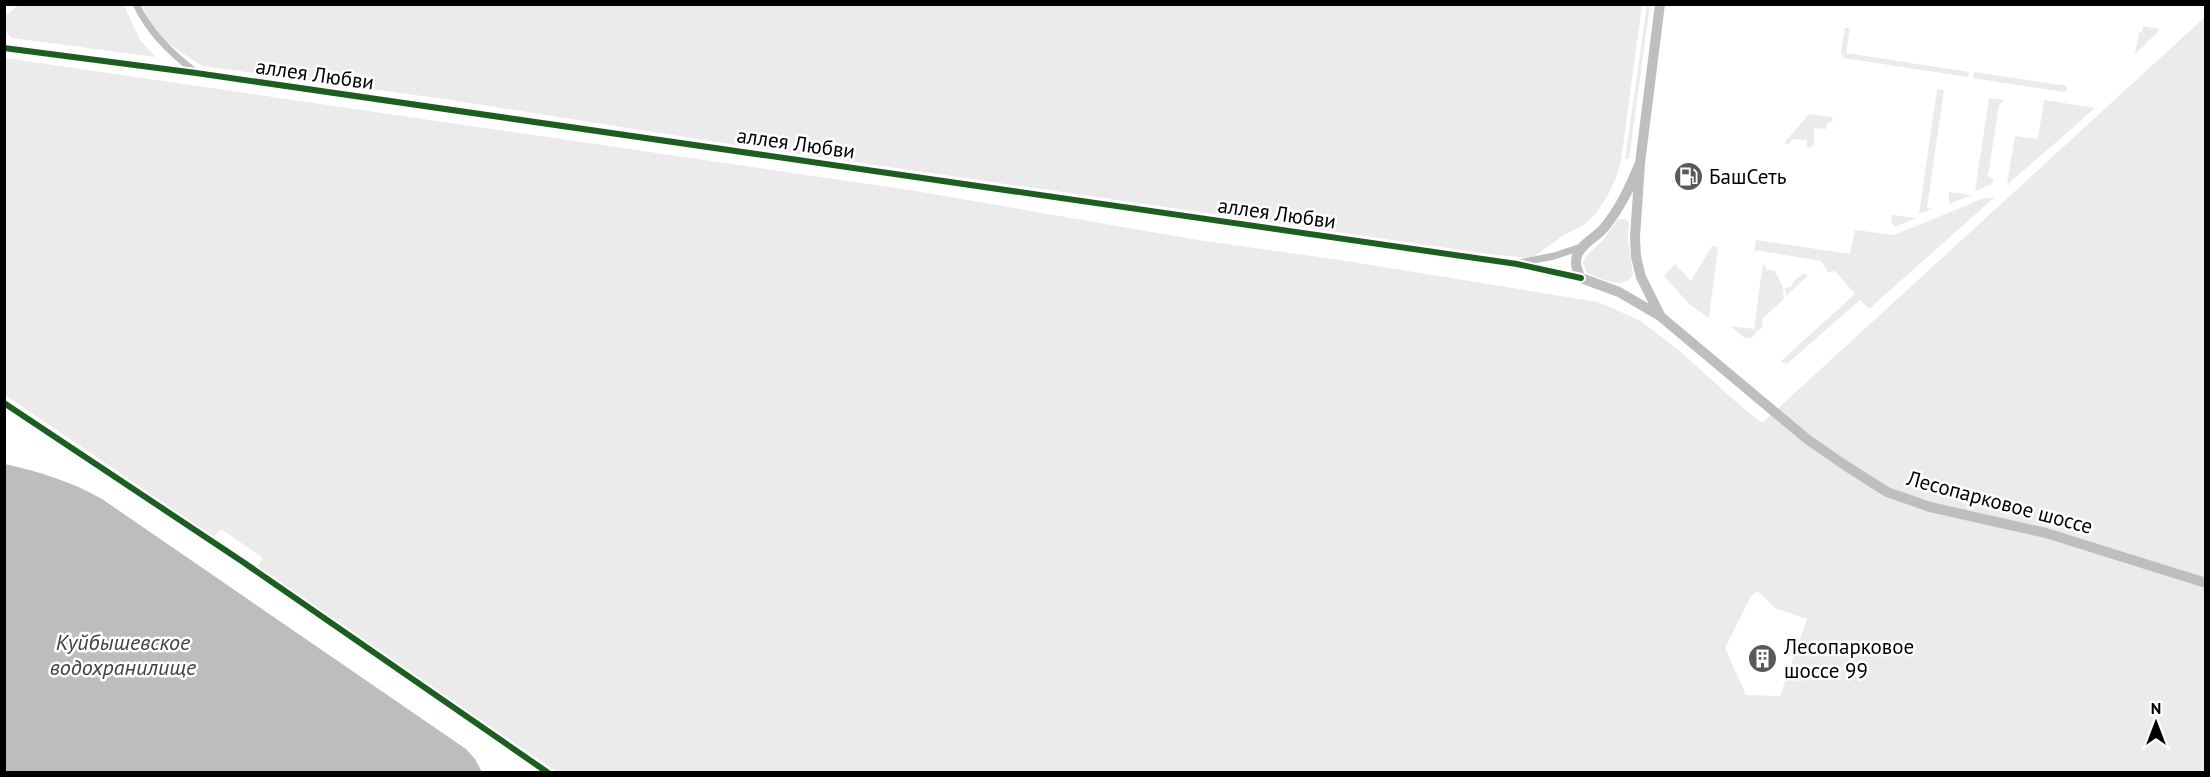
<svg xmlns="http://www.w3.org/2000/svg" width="2210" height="777" viewBox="0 0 2210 777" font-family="'PT Sans',sans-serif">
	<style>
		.green { fill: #ebebeb; fill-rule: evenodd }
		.water { fill: #bdbdbd }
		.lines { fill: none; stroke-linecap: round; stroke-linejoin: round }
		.minor { stroke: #bebebe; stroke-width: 7 }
		.primary { stroke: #bebebe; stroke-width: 10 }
		.cycleway-casing { stroke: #fff; stroke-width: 10 }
		.cycleway { stroke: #1b5e20; stroke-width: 6 }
		.labels { text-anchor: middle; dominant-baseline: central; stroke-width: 5; stroke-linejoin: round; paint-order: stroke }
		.street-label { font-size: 21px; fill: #000; stroke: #fff }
		.poi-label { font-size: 21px; fill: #000; stroke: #fff; text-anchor: start }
		.water-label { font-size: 22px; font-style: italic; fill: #424242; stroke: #fff }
	</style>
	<rect width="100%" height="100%" fill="#fff"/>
	<!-- green -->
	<path class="green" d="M 19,5 L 124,5 L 140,40 L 156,57 L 12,38 L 5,31 L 5,16 Z
		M 142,5 L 1642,5 L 1621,161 L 1617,175 L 1608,195 L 1597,212 L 1584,225 L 1564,235 L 1532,258 L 1495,255 L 704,140 L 444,99 L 202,66 L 166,42 L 153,27 Z
		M 1647,5 L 1650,5 L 1629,159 L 1625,159 Z
		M 2205,17 L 2205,772 L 557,772 L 257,567 L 263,558 L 221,529 L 214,537 L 5,395 L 5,58 L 910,190 L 1198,240 L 1340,260 L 1598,302 L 1641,321 L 1682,353 L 1735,401 L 1762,423 ZM 1758,591 L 1775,608 L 1807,619 L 1780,696 L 1746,695 L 1725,648 L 1751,596 Z
		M 2143,26 L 2159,29 L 2158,32 L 2135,54 L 2139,32 L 2142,32 Z
		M 1845,28 L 1850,28 L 1846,53 L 1969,72 L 1968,77 L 1843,58 L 1841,52 Z
		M 1974,72 L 2067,86 L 2067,90 L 2064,92 L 1973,78 Z
		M 1937,89 L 1944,90 L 1927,208 L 1933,209 L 1919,214 Z
		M 1989,98 L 2004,100 L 1999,105 L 1988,176 L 1994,180 L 1992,184 L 1975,191 Z
		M 2044,100 L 2095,108 L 2007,185 L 2015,136 L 2038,139 Z
		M 1809,114 L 1832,117 L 1833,121 L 1827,123 L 1826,129 L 1814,128 L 1814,144 L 1810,148 L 1807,147 L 1807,140 L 1792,139 L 1789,144 L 1784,143 Z
		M 1949,192 L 1972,195 L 1949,204 Z
		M 1995,197 L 1869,309 L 1860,300 L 1788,363 L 1783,363 L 1781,361 L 1855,294 L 1835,271 L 1828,272 L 1821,261 L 1754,250 L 1756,240 L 1850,254 L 1855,230 L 1894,235 L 1982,199 Z
		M 1892,215 L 1917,218 L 1895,227 L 1891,222 Z
		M 1618,219 L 1624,219 L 1629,222 L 1628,239 L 1633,274 C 1625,292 1600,278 1587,273 L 1583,263 L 1586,256 L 1603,240 Z
		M 1712,246 L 1718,247 L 1709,318 L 1690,305 L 1664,276 L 1675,264 L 1691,281 Z
		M 1763,263 L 1767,270 L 1775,271 L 1783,288 L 1784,299 L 1762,319 L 1763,326 L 1751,338 L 1745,338 L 1730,326 L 1754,329 Z
		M 1803,274 L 1809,275 L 1786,296 L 1785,288 L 1791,287 L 1794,281 Z"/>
	<!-- water -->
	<path class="water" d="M 5,464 C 39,472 71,481 102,499 L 466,749 L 475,759 L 482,772 L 5,772 Z"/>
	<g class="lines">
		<!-- minor -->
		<path class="minor" d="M 136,4 C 150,33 170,52 194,71
			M 4,48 L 196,73 L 1517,264 L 1581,278
			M 1519,263 L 1554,256 L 1581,247
			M 4,403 L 243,562 L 547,772"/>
		<!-- primary -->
		<path class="primary" d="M 1660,4 L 1640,163 L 1635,237 L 1636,257 L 1641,277 L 1660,315
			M 1640,163 C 1630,187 1620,209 1603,229 C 1595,238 1581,244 1577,256 C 1574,264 1577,271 1581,278 L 1619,292 L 1660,316 L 1807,439 L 1843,464 L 1887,492 L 1930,507 L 2046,533 L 2206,583"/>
		<defs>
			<path id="cycleway" d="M 4,48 L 196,73 L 1517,264 L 1581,278
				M 4,403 L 243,562 L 547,772"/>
		</defs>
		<!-- cycleway casing -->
		<use href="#cycleway" class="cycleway-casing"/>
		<!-- cycleway -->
		<use href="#cycleway" class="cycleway"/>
	</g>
	<!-- icons -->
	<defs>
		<symbol id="fuel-disc" viewBox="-11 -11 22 22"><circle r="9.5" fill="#595959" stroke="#fff"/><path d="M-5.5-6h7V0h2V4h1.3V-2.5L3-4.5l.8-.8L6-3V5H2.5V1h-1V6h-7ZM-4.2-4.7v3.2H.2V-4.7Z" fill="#fff"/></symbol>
		<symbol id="building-disc" viewBox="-11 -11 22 22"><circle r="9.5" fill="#595959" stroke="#fff"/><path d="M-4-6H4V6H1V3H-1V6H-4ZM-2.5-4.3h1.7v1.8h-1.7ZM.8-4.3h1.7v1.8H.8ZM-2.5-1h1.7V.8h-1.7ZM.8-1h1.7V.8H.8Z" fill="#fff"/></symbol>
	</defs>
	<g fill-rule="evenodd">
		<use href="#fuel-disc" x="1672" y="160" width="33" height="33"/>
		<use href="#building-disc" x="1746" y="642" width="33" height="33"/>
	</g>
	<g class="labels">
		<!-- street labels -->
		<g class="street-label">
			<text transform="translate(315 74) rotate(8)">аллея Любви</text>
			<text transform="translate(796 143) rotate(8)">аллея Любви</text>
			<text transform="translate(1277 213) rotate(8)">аллея Любви</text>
			<text transform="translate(2000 502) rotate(15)">Лесопарковое шоссе</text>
		</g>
		<!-- poi labels -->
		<g class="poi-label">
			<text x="1709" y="176">БашСеть</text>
			<text x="1784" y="646">Лесопарковое<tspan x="1784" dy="24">шоссе 99</tspan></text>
		</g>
		<!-- water labels -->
		<g class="water-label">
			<text x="123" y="642">Куйбышевское<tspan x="123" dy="25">водохранилище</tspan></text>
		</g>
	</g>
	<!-- border -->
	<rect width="2210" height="777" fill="none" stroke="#000000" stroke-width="12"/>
	<!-- north arrow -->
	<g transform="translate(2156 723)" stroke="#ffffff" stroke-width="4.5" paint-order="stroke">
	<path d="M0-4.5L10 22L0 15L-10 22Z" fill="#000000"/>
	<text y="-9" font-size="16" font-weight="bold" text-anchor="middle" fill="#000000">N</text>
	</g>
</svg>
